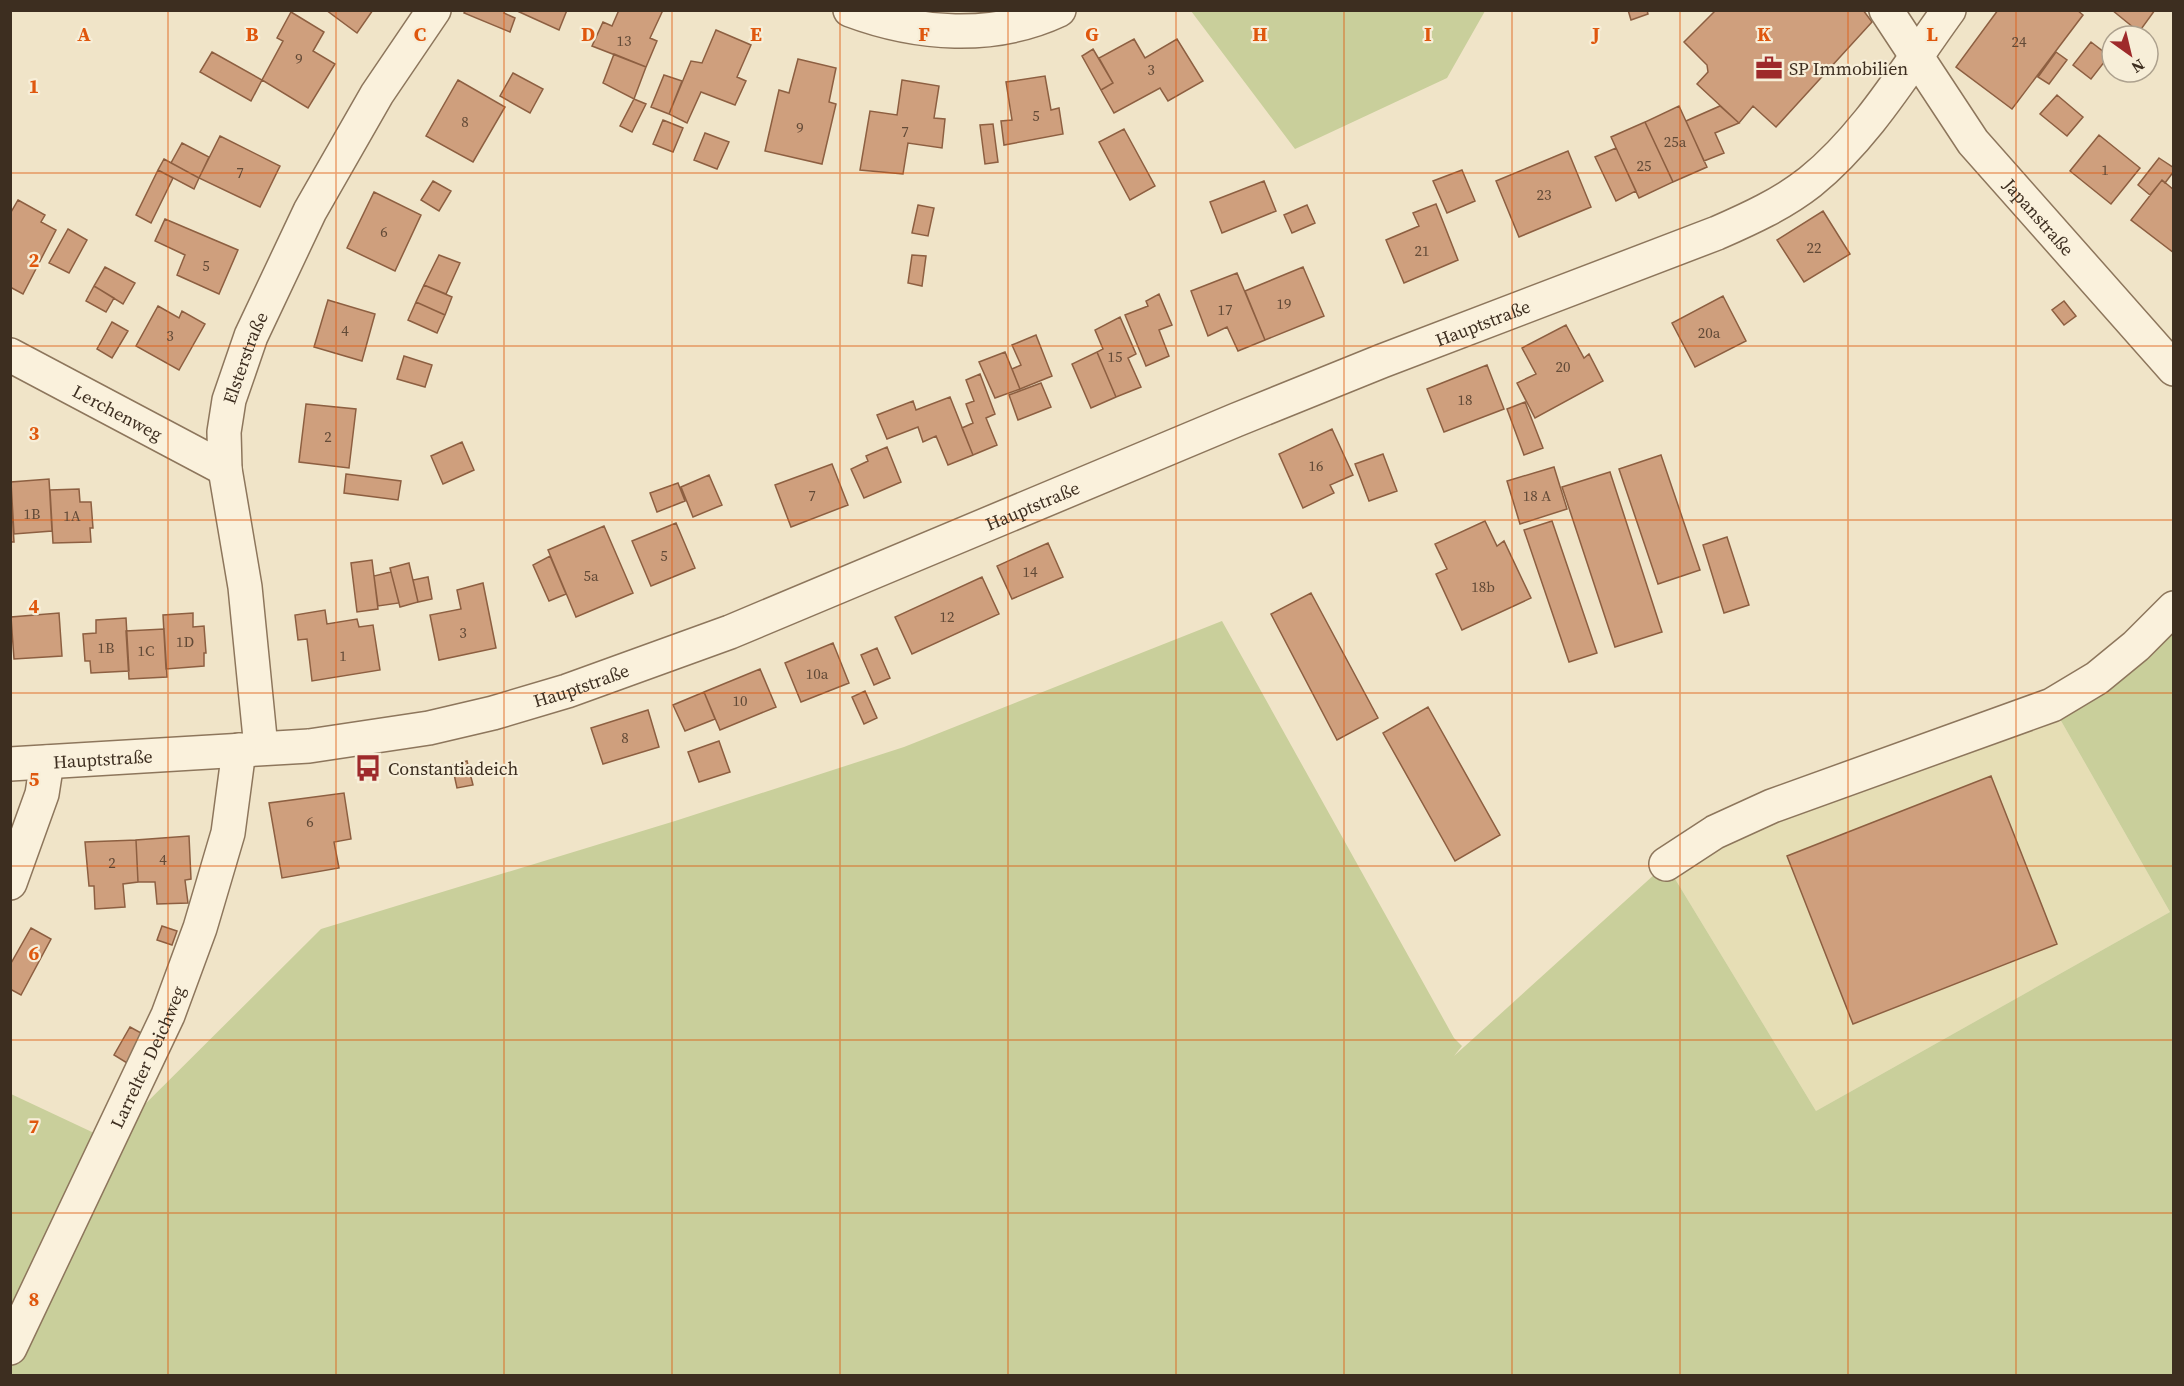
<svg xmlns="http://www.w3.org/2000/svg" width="2184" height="1386" viewBox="0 0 2184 1386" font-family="'Source Serif 4',serif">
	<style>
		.farmland { fill: #e6deb5 }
		.green { fill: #c9cf9b }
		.building { fill: #cf9f7d; stroke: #8d5f41; stroke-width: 1.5 }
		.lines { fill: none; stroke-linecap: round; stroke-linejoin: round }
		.minor-casing { stroke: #8d765c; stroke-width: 36 }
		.minor { stroke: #faf1dc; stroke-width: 33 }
		.grid { fill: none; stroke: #df570d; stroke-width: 1.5; stroke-opacity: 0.55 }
		.labels { text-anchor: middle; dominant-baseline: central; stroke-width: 4.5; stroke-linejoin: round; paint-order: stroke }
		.number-label { font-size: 15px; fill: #624a37 }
		.poi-label { font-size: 18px; fill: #3d2e20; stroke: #f7eed8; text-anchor: start }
		.street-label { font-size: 18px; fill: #3d2e20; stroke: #f7eed8 }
		.grid-label { font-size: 20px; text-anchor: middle; font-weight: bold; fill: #df570d; stroke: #f7eed8; stroke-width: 4.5; stroke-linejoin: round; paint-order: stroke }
	</style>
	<rect width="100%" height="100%" fill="#f0e4c8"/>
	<!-- farmland -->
	<path class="farmland" d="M 2052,705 L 2170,912 L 1816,1111 L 1666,864 Z"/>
	<!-- green -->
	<path class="green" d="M 1191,11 L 1485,11 L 1447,78 L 1295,149 Z
		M 2173,608 L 2173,1375 L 11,1376 L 11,1094 L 109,1140 L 321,929 L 675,821 L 904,747 L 1222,621 L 1454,1038 L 1462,1046 L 1454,1056 L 1666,864 L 1816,1111 L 2170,912 L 2052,705 Z"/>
	<!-- building -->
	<path class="building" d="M 326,10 L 373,10 L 357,33 Z
		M 466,10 L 505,10 L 504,13 L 515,18 L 510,32 L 464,13 Z
		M 515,10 L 567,10 L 559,30 Z
		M 619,10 L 663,10 L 650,38 L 657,41 L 646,67 L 592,46 L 603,22 L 612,26 Z
		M 1628,10 L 1647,10 L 1648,14 L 1631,20 Z
		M 1716,10 L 1863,10 L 1872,22 L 1776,127 L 1753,106 L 1739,123 L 1697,84 L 1708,72 L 1707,65 L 1684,42 Z
		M 1998,10 L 2077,10 L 2083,15 L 2012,109 L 1956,67 Z
		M 2112,10 L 2155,10 L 2139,32 Z
		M 291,12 L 324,32 L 313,51 L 335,64 L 308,108 L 262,80 L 283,41 L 277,38 Z
		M 716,30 L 751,45 L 737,77 L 746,81 L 735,105 L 701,92 L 687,123 L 669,114 L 691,61 L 702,63 Z
		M 1134,39 L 1145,58 L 1177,39 L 1203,81 L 1168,101 L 1160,88 L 1114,113 L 1101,90 L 1113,83 L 1099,58 Z
		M 2091,42 L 2109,56 L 2091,79 L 2073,65 Z
		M 1093,49 L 1113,83 L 1101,90 L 1082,56 Z
		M 212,52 L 262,80 L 251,101 L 200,72 Z
		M 2056,52 L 2067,60 L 2049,84 L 2038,77 Z
		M 614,54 L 646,67 L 634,99 L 603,83 Z
		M 798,59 L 836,68 L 829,102 L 836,104 L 822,164 L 765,151 L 779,90 L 789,93 Z
		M 513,73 L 543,89 L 530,113 L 500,96 Z
		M 664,75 L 682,81 L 669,114 L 651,107 Z
		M 1045,76 L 1051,110 L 1059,108 L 1063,134 L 1004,145 L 1001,121 L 1012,120 L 1006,82 Z
		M 458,80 L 505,107 L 473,162 L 426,136 Z
		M 902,80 L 939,86 L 934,118 L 945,119 L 942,148 L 908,143 L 903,174 L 860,170 L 870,111 L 897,115 Z
		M 2057,95 L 2083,117 L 2067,136 L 2040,114 Z
		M 634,99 L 646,104 L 632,132 L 620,126 Z
		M 1679,106 L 1707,167 L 1673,182 L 1645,122 Z
		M 1720,106 L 1739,123 L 1715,133 L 1724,153 L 1704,161 L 1686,121 Z
		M 663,120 L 683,128 L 673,152 L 653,144 Z
		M 1645,122 L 1673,182 L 1639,198 L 1611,137 Z
		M 993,124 L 998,162 L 985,164 L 980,125 Z
		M 1124,129 L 1155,186 L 1130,200 L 1099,142 Z
		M 705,133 L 729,142 L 717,169 L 694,160 Z
		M 2099,135 L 2140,168 L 2111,204 L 2070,171 Z
		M 220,136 L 280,166 L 260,207 L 199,178 Z
		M 182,143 L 209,157 L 199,178 L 171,163 Z
		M 1616,148 L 1636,191 L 1616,201 L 1595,157 Z
		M 1568,151 L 1591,207 L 1519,237 L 1496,181 Z
		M 2159,158 L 2174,168 L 2174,171 L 2165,183 L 2162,180 L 2150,195 L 2138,185 Z
		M 164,159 L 199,178 L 194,189 L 158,170 Z
		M 158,170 L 173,178 L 151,223 L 136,215 Z
		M 1462,170 L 1475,201 L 1447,213 L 1433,181 Z
		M 2162,180 L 2174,190 L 2174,253 L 2131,220 Z
		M 433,181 L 451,191 L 439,211 L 421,200 Z
		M 1264,181 L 1276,211 L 1222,233 L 1210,202 Z
		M 374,192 L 421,215 L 395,271 L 347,248 Z
		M 18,200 L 45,215 L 41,222 L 56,230 L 23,294 L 10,287 L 10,214 Z
		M 1436,204 L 1458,260 L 1404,283 L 1386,240 L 1419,226 L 1413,213 Z
		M 918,205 L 934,208 L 928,236 L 912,233 Z
		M 1307,205 L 1315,223 L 1292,233 L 1284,215 Z
		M 1823,211 L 1850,254 L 1804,282 L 1777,240 Z
		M 165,219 L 238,250 L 219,294 L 177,275 L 185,255 L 155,241 Z
		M 68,229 L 87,240 L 69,273 L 49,263 Z
		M 439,255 L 460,263 L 446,294 L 424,285 Z
		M 912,255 L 926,256 L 922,286 L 908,283 Z
		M 105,267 L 135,283 L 123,304 L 94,286 Z
		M 1303,267 L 1324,316 L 1265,340 L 1245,291 Z
		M 1237,273 L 1265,340 L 1238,351 L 1227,327 L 1208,336 L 1191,291 Z
		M 424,285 L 452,297 L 445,315 L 416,302 Z
		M 94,286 L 114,298 L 106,312 L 86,301 Z
		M 1159,294 L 1172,325 L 1159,330 L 1169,356 L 1146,366 L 1125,315 L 1148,306 L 1146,301 Z
		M 1723,296 L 1746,341 L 1695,367 L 1672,323 Z
		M 328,300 L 375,314 L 362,361 L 314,347 Z
		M 2064,301 L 2076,316 L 2064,325 L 2052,310 Z
		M 416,302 L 445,315 L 437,333 L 408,320 Z
		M 158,306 L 179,318 L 182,311 L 205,324 L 179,370 L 136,346 Z
		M 1120,317 L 1136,354 L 1128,358 L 1141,387 L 1116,397 L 1097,352 L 1103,349 L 1095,330 Z
		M 112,322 L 128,331 L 112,358 L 97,349 Z
		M 1566,325 L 1584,358 L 1589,354 L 1603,381 L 1535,418 L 1517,383 L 1536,374 L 1522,348 Z
		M 1036,335 L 1052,376 L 1020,389 L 1012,369 L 1021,365 L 1012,345 Z
		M 1005,352 L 1020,389 L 995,398 L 979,362 Z
		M 1097,352 L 1116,397 L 1091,408 L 1072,364 Z
		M 404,356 L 432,365 L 425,387 L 397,379 Z
		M 1487,365 L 1504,409 L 1444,432 L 1427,389 Z
		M 980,374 L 995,414 L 986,418 L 997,445 L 973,455 L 962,428 L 973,423 L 966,404 L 974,401 L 966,380 Z
		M 1041,383 L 1051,407 L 1018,420 L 1009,395 Z
		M 950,397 L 973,455 L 948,465 L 936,436 L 923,442 L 918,427 L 887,439 L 877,415 L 913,401 L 916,410 Z
		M 1525,402 L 1543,448 L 1524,455 L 1507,409 Z
		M 306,404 L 356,409 L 349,468 L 299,462 Z
		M 1332,429 L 1353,475 L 1330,485 L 1334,493 L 1303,508 L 1279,454 Z
		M 462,442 L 474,470 L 443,484 L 431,456 Z
		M 887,447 L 901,482 L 864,498 L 851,469 L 868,461 L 866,456 Z
		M 1383,454 L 1397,491 L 1369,501 L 1355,464 Z
		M 1661,455 L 1700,570 L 1658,584 L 1619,469 Z
		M 832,464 L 848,505 L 791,527 L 775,485 Z
		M 1554,467 L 1567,509 L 1520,524 L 1507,481 Z
		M 1610,472 L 1662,632 L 1615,647 L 1562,487 Z
		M 346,474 L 401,481 L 398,500 L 344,493 Z
		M 709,475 L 722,505 L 693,517 L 681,487 Z
		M 49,479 L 52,531 L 14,534 L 11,482 Z
		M 678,483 L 685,501 L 657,512 L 650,493 Z
		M 79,489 L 80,502 L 91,502 L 93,528 L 90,528 L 91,542 L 53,543 L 50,490 Z
		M 11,494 L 14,542 L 10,542 L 10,494 Z
		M 1485,521 L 1497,546 L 1504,541 L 1531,598 L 1462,630 L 1436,574 L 1447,569 L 1435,544 Z
		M 1552,521 L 1597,653 L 1569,662 L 1524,530 Z
		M 676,523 L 695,568 L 651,586 L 632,541 Z
		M 604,526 L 633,593 L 576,617 L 548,550 Z
		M 1727,537 L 1749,605 L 1724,613 L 1703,545 Z
		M 1048,543 L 1063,577 L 1012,599 L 997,566 Z
		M 550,556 L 566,594 L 549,601 L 533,565 Z
		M 372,560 L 378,609 L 357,612 L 351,563 Z
		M 409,563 L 418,602 L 400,607 L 390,568 Z
		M 391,572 L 399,603 L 378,606 L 374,576 Z
		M 428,577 L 432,599 L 418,602 L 413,580 Z
		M 982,577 L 999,614 L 912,654 L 895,617 Z
		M 483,583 L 496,648 L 439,660 L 430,615 L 461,609 L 457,590 Z
		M 1311,593 L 1378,718 L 1337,740 L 1271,614 Z
		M 325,610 L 327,624 L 357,619 L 359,627 L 373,625 L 380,670 L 312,681 L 307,639 L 298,640 L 295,615 Z
		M 59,613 L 62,656 L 14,659 L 11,617 Z
		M 193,613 L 193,627 L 204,626 L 206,653 L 204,653 L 204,666 L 166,669 L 163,615 Z
		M 126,618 L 129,671 L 91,673 L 90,661 L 85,661 L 83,634 L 96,633 L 96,620 Z
		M 164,629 L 167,677 L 129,679 L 126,631 Z
		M 833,643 L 849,683 L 801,702 L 785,663 Z
		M 877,648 L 890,678 L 874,685 L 861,655 Z
		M 760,669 L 776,707 L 720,730 L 704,692 Z
		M 865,691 L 877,718 L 864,724 L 852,697 Z
		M 704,692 L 715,719 L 685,731 L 673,705 Z
		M 1428,707 L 1500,835 L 1455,861 L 1383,733 Z
		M 648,710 L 659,747 L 603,764 L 591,728 Z
		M 719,741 L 730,772 L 699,782 L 688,752 Z
		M 467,761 L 473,785 L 457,788 L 452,765 Z
		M 1991,776 L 2057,944 L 1853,1024 L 1787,856 Z
		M 344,793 L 351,839 L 334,842 L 339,868 L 282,878 L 269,803 Z
		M 189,836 L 191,879 L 185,880 L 188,903 L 157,904 L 155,882 L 138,882 L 136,840 Z
		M 136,840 L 138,882 L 123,884 L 125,907 L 95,909 L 94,886 L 89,886 L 85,842 Z
		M 162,926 L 177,931 L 172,945 L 157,940 Z
		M 31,928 L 51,939 L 21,995 L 10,989 L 10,965 Z
		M 130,1027 L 143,1034 L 127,1063 L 114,1055 Z"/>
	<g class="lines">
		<defs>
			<g id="minor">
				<path d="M 850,10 C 917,35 993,41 1059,10"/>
				<path id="s1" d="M 1886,10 L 1973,142 L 2174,369"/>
				<path id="s2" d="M 10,355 L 225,469"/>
				<path id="s3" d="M 261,748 L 245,587 L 225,469 L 224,432 L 229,400 L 251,336 L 310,211 L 377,94 L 434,10"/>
				<path id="s4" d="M 10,764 L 309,746 L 429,728 L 493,713 L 567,691 L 730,632 L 1236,420 L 1382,361 L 1717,233 C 1749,219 1782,204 1810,182 C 1867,136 1906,69 1949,10"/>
				<path d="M 1666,864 L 1715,832 L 1772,806 L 2052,705 L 2097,678 L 2136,646 L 2174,608"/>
				<path d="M 10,883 L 42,794 L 47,762"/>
				<path id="s5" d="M 10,1348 L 168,1015 L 200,928 L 228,833 L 239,750"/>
			</g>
		</defs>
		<!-- minor casing -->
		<use href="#minor" class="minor-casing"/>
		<!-- minor -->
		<use href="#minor" class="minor"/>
	</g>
	<!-- grid -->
	<path class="grid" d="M 168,10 L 168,1376M 336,10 L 336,1376M 504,10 L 504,1376M 672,10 L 672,1376M 840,10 L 840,1376M 1008,10 L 1008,1376M 1176,10 L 1176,1376M 1344,10 L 1344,1376M 1512,10 L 1512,1376M 1680,10 L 1680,1376M 1848,10 L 1848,1376M 2016,10 L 2016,1376M 10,173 L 2174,173M 10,346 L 2174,346M 10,520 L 2174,520M 10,693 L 2174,693M 10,866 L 2174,866M 10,1040 L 2174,1040M 10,1213 L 2174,1213"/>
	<!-- icons -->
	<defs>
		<symbol id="office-bare" viewBox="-9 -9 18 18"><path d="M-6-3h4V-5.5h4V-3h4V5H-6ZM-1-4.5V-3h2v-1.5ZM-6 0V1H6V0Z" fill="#9e2a2b" stroke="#f7eed8" stroke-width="2.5" paint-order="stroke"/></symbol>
		<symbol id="bus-bare" viewBox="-9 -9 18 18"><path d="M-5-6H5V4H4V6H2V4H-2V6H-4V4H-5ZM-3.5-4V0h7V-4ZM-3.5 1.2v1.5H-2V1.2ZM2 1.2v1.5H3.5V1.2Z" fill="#9e2a2b" stroke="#f7eed8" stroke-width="2.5" paint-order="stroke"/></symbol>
	</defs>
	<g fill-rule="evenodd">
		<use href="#office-bare" x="1750" y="49" width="38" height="38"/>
		<use href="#bus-bare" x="349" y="749" width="38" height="38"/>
	</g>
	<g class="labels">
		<!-- number labels -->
		<g class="number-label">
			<text x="624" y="40">13</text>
			<text x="2019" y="41">24</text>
			<text x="299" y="58">9</text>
			<text x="1151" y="69">3</text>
			<text x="1036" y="115">5</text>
			<text x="465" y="121">8</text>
			<text x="800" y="127">9</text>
			<text x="905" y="131">7</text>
			<text x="1675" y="141">25a</text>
			<text x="1644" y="165">25</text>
			<text x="2105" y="169">1</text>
			<text x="240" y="172">7</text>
			<text x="1544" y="194">23</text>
			<text x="384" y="231">6</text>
			<text x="1814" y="247">22</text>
			<text x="1422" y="250">21</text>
			<text x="206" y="265">5</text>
			<text x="1284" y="303">19</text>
			<text x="1225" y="309">17</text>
			<text x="345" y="330">4</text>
			<text x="1709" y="332">20a</text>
			<text x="170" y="335">3</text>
			<text x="1115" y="356">15</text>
			<text x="1563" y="366">20</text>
			<text x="1465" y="399">18</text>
			<text x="328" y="436">2</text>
			<text x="1316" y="465">16</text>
			<text x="812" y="495">7</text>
			<text x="1537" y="495">18 A</text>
			<text x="32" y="513">1B</text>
			<text x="72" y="515">1A</text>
			<text x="664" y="555">5</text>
			<text x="1030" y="571">14</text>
			<text x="591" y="575">5a</text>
			<text x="1483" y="586">18b</text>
			<text x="947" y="616">12</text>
			<text x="463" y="632">3</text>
			<text x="185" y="641">1D</text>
			<text x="106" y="647">1B</text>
			<text x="146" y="650">1C</text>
			<text x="343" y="655">1</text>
			<text x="817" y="673">10a</text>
			<text x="740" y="700">10</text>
			<text x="625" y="737">8</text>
			<text x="310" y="821">6</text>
			<text x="163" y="859">4</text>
			<text x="112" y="862">2</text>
		</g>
		<!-- poi labels -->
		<g class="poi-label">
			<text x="1789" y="68">SP Immobilien</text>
			<text x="388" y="768">Constantiadeich</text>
		</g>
		<!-- street labels -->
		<g class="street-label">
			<text stroke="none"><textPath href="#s1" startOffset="258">Japanstraße</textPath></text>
			<text stroke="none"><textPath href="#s4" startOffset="1551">Hauptstraße</textPath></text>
			<text stroke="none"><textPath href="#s3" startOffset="396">Elsterstraße</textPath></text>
			<text stroke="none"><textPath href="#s2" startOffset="122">Lerchenweg</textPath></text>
			<text stroke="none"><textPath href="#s4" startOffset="1065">Hauptstraße</textPath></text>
			<text stroke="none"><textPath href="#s4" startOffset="579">Hauptstraße</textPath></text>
			<text stroke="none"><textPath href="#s4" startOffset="93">Hauptstraße</textPath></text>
			<text stroke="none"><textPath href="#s5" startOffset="322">Larrelter Deichweg</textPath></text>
		</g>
	</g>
	<g class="grid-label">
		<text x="84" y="41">A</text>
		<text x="252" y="41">B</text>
		<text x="420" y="41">C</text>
		<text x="588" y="41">D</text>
		<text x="756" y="41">E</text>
		<text x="924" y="41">F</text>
		<text x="1092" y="41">G</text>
		<text x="1260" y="41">H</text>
		<text x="1428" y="41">I</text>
		<text x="1596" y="41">J</text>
		<text x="1764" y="41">K</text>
		<text x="1932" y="41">L</text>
		<text x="34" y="93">1</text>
		<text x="34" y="267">2</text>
		<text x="34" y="440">3</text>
		<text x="34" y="613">4</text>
		<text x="34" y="786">5</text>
		<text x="34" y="960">6</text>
		<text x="34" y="1133">7</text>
		<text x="34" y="1306">8</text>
	</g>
	<!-- border -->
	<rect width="2184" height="1386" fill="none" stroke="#3d2e20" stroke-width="24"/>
	<!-- north arrow -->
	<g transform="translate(2130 54) rotate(146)"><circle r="28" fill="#f7eed8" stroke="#ada18e" stroke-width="1.5"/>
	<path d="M0-4.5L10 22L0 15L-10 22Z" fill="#9e2a2b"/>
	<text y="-9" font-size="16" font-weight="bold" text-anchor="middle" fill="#3d2e20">N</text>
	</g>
</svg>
